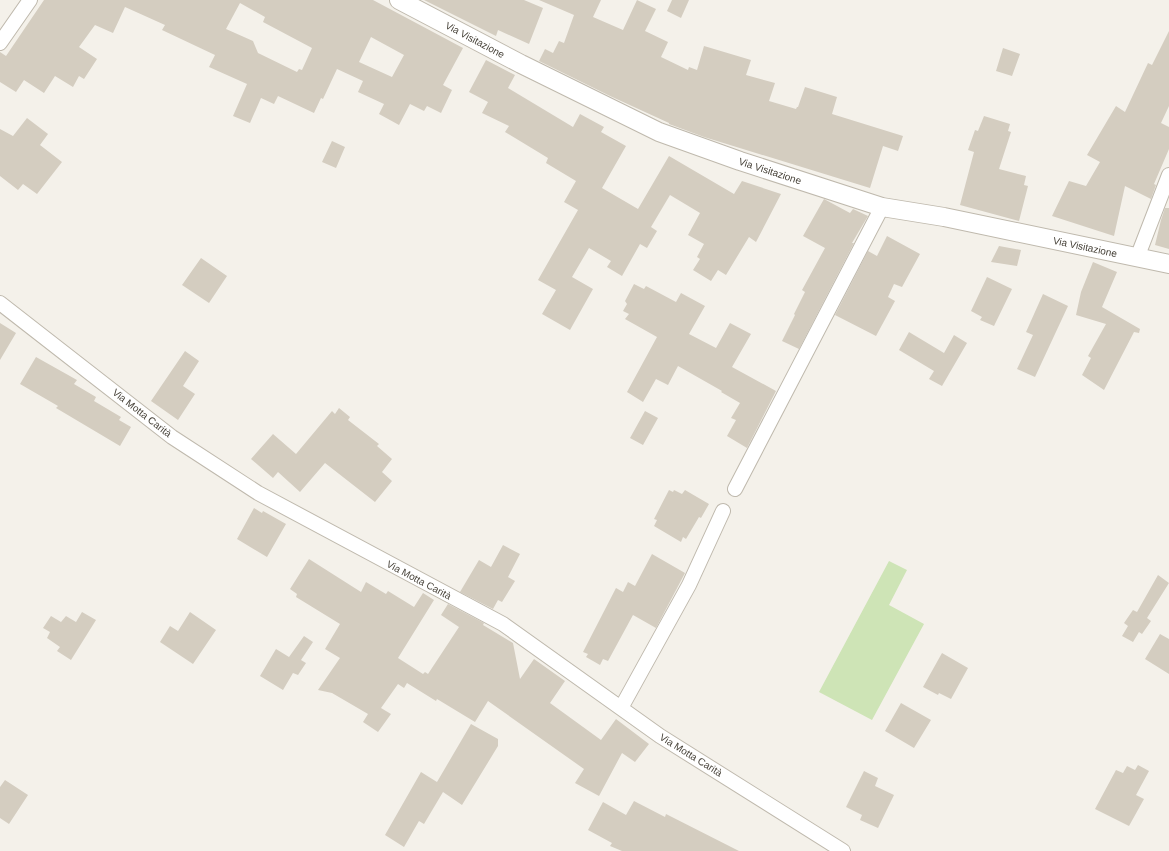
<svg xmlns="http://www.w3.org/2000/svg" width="1169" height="851" viewBox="0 0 1169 851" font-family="Arial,sans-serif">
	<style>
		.green { fill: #cee4b6 }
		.building { fill: #d4cdc0; fill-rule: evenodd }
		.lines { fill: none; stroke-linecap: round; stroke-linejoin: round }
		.minor-casing { stroke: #bfb9ad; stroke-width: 16 }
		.tertiary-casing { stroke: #bfb9ad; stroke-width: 20 }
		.minor { stroke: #fff; stroke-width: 14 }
		.tertiary { stroke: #fff; stroke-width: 18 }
		.labels { text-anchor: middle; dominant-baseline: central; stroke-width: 3; stroke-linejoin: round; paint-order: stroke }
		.street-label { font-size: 10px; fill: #474239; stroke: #fff }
	</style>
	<rect width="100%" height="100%" fill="#f4f1ea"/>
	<!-- green -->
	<path class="green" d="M 889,561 L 907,570 L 889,605 L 924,624 L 872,720 L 819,692 Z"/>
	<!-- building -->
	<path class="building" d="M 44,0 L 373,0 L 463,48 L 443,85 L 452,90 L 441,113 L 427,106 L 424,111 L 410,104 L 399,125 L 379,114 L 384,104 L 358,92 L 363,81 L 337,69 L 323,99 L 321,98 L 314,113 L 278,96 L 274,104 L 261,98 L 250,123 L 233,116 L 247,84 L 209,67 L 215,55 L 162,30 L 165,25 L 125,7 L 113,33 L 95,25 L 79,47 L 97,59 L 84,79 L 79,76 L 73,87 L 55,76 L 44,93 L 24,80 L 16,92 L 0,82 L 0,52 L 6,56 ZM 240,3 L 265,17 L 263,22 L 312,48 L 302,70 L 299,69 L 297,72 L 258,53 L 253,41 L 226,29 ZM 371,37 L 404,55 L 392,77 L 359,62 Z
		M 424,0 L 524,0 L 543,8 L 529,44 L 498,30 L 496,36 Z
		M 539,0 L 601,0 L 593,17 L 623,30 L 637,0 L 656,9 L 645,31 L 668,42 L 661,57 L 688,70 L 689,67 L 697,70 L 704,46 L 751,60 L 746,75 L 775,83 L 769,101 L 796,109 L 797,107 L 798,107 L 805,87 L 837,97 L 832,114 L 903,136 L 898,151 L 883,146 L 870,188 L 704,137 L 669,124 L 669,123 L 610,96 L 539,61 L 545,49 L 553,53 L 559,41 L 564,43 L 574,15 Z
		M 672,0 L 689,0 L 681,18 L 667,11 Z
		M 1169,31 L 1169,106 L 1161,123 L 1169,127 L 1169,149 L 1154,184 L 1156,185 L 1151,199 L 1125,186 L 1114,236 L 1052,216 L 1069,181 L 1086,186 L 1100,162 L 1087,155 L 1116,106 L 1125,112 L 1148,63 L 1152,65 Z
		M 1003,48 L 1020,54 L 1012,76 L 996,71 Z
		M 486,60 L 515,75 L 508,88 L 573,127 L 580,114 L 604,127 L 601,132 L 626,146 L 602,188 L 638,209 L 669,156 L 734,194 L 742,181 L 781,194 L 756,242 L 749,237 L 726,275 L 718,270 L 711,281 L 693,270 L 700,259 L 697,257 L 704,244 L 688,235 L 700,213 L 670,195 L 651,227 L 657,231 L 647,248 L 640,244 L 622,276 L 607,267 L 611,261 L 589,248 L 572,277 L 593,289 L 570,330 L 542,314 L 556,290 L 538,280 L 578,210 L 564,202 L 576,181 L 546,163 L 548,158 L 505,132 L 509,126 L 482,113 L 488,102 L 469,92 Z
		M 984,116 L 1010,124 L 1008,131 L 1011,132 L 999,169 L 1026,176 L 1024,185 L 1028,186 L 1019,221 L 960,205 L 974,152 L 968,150 L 975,130 L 978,131 Z
		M 27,118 L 48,134 L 40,145 L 62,162 L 37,194 L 23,184 L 18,190 L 0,176 L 0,129 L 13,136 Z
		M 332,141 L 345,147 L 336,168 L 322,162 Z
		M 824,199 L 850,213 L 853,209 L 868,216 L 852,243 L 854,243 L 799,349 L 782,341 L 795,315 L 794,314 L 805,292 L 802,290 L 825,248 L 803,236 Z
		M 1165,208 L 1169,208 L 1169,249 L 1155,245 L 1161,220 Z
		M 887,236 L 920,254 L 902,287 L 894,284 L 888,297 L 895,301 L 876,336 L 835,315 L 868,251 L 877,256 Z
		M 999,246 L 1021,250 L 1017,266 L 991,262 Z
		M 201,258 L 227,276 L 209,303 L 182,285 Z
		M 1093,262 L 1117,272 L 1102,307 L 1140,329 L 1139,333 L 1134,332 L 1104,390 L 1082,375 L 1091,358 L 1088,356 L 1106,324 L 1076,315 L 1081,292 Z
		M 987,277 L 1012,289 L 994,326 L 980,320 L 982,317 L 971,311 Z
		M 634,284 L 644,289 L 646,286 L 676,302 L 681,293 L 705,306 L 689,334 L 716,348 L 730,323 L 751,334 L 732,367 L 776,391 L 747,448 L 727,436 L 736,420 L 731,418 L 740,403 L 721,392 L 722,391 L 678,366 L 668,385 L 656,379 L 643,402 L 627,392 L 657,337 L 625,319 L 629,314 L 623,311 L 627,304 L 625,301 Z
		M 1043,294 L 1068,306 L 1035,377 L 1017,369 L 1033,335 L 1026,332 Z
		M 0,323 L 16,333 L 0,360 Z
		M 909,332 L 944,353 L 954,335 L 967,343 L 942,386 L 929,379 L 934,371 L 899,350 Z
		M 185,351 L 199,361 L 183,386 L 195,394 L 178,420 L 151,401 Z
		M 36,357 L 77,380 L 74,384 L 96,397 L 94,401 L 121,417 L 119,420 L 131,427 L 120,446 L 56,408 L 58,406 L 20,384 Z
		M 339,408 L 350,417 L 348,420 L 379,444 L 377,446 L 392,459 L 382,472 L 392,481 L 375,502 L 325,463 L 300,492 L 278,472 L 273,478 L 251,459 L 273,434 L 296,454 L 332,411 L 335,414 Z
		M 645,411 L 658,418 L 643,445 L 630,438 Z
		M 669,490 L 673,492 L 674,490 L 682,494 L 685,490 L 709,504 L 701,518 L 699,517 L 686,539 L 683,537 L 681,542 L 654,526 L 657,520 L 654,519 Z
		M 254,508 L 262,513 L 263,511 L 286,524 L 267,557 L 237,539 Z
		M 503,545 L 520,554 L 508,577 L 515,581 L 502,602 L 498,600 L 493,609 L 460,592 L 479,560 L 491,567 Z
		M 652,554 L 685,573 L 656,628 L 633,615 L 608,661 L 603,659 L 600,665 L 586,657 L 588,654 L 583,652 L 616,588 L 623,592 L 628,582 L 635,586 Z
		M 309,559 L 361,592 L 366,582 L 386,594 L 388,591 L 414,607 L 423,593 L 434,600 L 398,658 L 423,674 L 425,672 L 428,674 L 459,627 L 441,615 L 448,604 L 484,623 L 483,625 L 513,643 L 520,679 L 534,659 L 565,681 L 550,703 L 601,740 L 616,719 L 649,744 L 635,762 L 622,753 L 599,796 L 575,783 L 584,769 L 488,701 L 475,722 L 437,699 L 436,701 L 407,683 L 404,688 L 398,684 L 381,708 L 391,714 L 378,732 L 363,722 L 368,714 L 332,693 L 318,690 L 340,658 L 325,649 L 340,624 L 296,597 L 297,594 L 290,589 Z
		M 1158,575 L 1169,583 L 1147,618 L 1151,621 L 1142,634 L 1139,632 L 1133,642 L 1122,636 L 1128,626 L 1124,623 L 1133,610 L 1137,612 Z
		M 82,612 L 96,620 L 71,660 L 57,651 L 60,647 L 47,638 L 50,632 L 43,628 L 51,616 L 61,622 L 66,616 L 76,622 Z
		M 190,612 L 216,630 L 193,664 L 160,642 L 170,626 L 178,631 Z
		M 1160,634 L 1169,639 L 1169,674 L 1145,659 Z
		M 304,636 L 313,642 L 301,660 L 306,663 L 298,675 L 293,673 L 283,690 L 260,676 L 276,649 L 289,657 Z
		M 942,653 L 968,668 L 951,699 L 939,693 L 938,695 L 923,687 Z
		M 901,703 L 931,720 L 914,748 L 885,731 Z
		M 471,724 L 498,739 L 498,746 L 462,805 L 443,792 L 424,824 L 419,821 L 404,847 L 385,835 L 421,772 L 437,782 Z
		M 1138,765 L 1149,771 L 1136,795 L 1144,799 L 1129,826 L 1095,809 L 1116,770 L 1123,773 L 1127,766 L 1135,770 Z
		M 864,771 L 878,778 L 875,786 L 894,795 L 878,828 L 860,820 L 862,815 L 846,807 Z
		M 5,780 L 28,795 L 9,824 L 0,818 L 0,787 Z
		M 634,801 L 665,817 L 666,814 L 739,851 L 622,851 L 610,846 L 612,843 L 588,830 L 603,802 L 626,815 Z"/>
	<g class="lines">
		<defs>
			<path id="minor" d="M 0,43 L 30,0
				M 1137,258 L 1169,175
				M 0,303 L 172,437 L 258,493 L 503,624 L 660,736 L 843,851
				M 735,489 L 882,207
				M 621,708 L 689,585 L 723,511"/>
			<path id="tertiary" d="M 399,0 L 521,64 L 659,132 L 740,161 L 882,207 L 944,217 L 1169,264"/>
		</defs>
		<!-- minor casing -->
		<use href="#minor" class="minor-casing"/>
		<!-- tertiary casing -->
		<use href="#tertiary" class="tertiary-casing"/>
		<!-- minor -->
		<use href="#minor" class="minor"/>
		<!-- tertiary -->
		<use href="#tertiary" class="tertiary"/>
	</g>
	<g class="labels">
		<!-- street labels -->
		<g class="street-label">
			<text transform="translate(475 40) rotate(28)">Via Visitazione</text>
			<text transform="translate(770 171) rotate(18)">Via Visitazione</text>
			<text transform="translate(1085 247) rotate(12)">Via Visitazione</text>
			<text transform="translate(142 413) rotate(38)">Via Motta Carità</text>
			<text transform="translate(419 580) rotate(28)">Via Motta Carità</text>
			<text transform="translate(691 755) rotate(32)">Via Motta Carità</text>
		</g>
	</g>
</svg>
